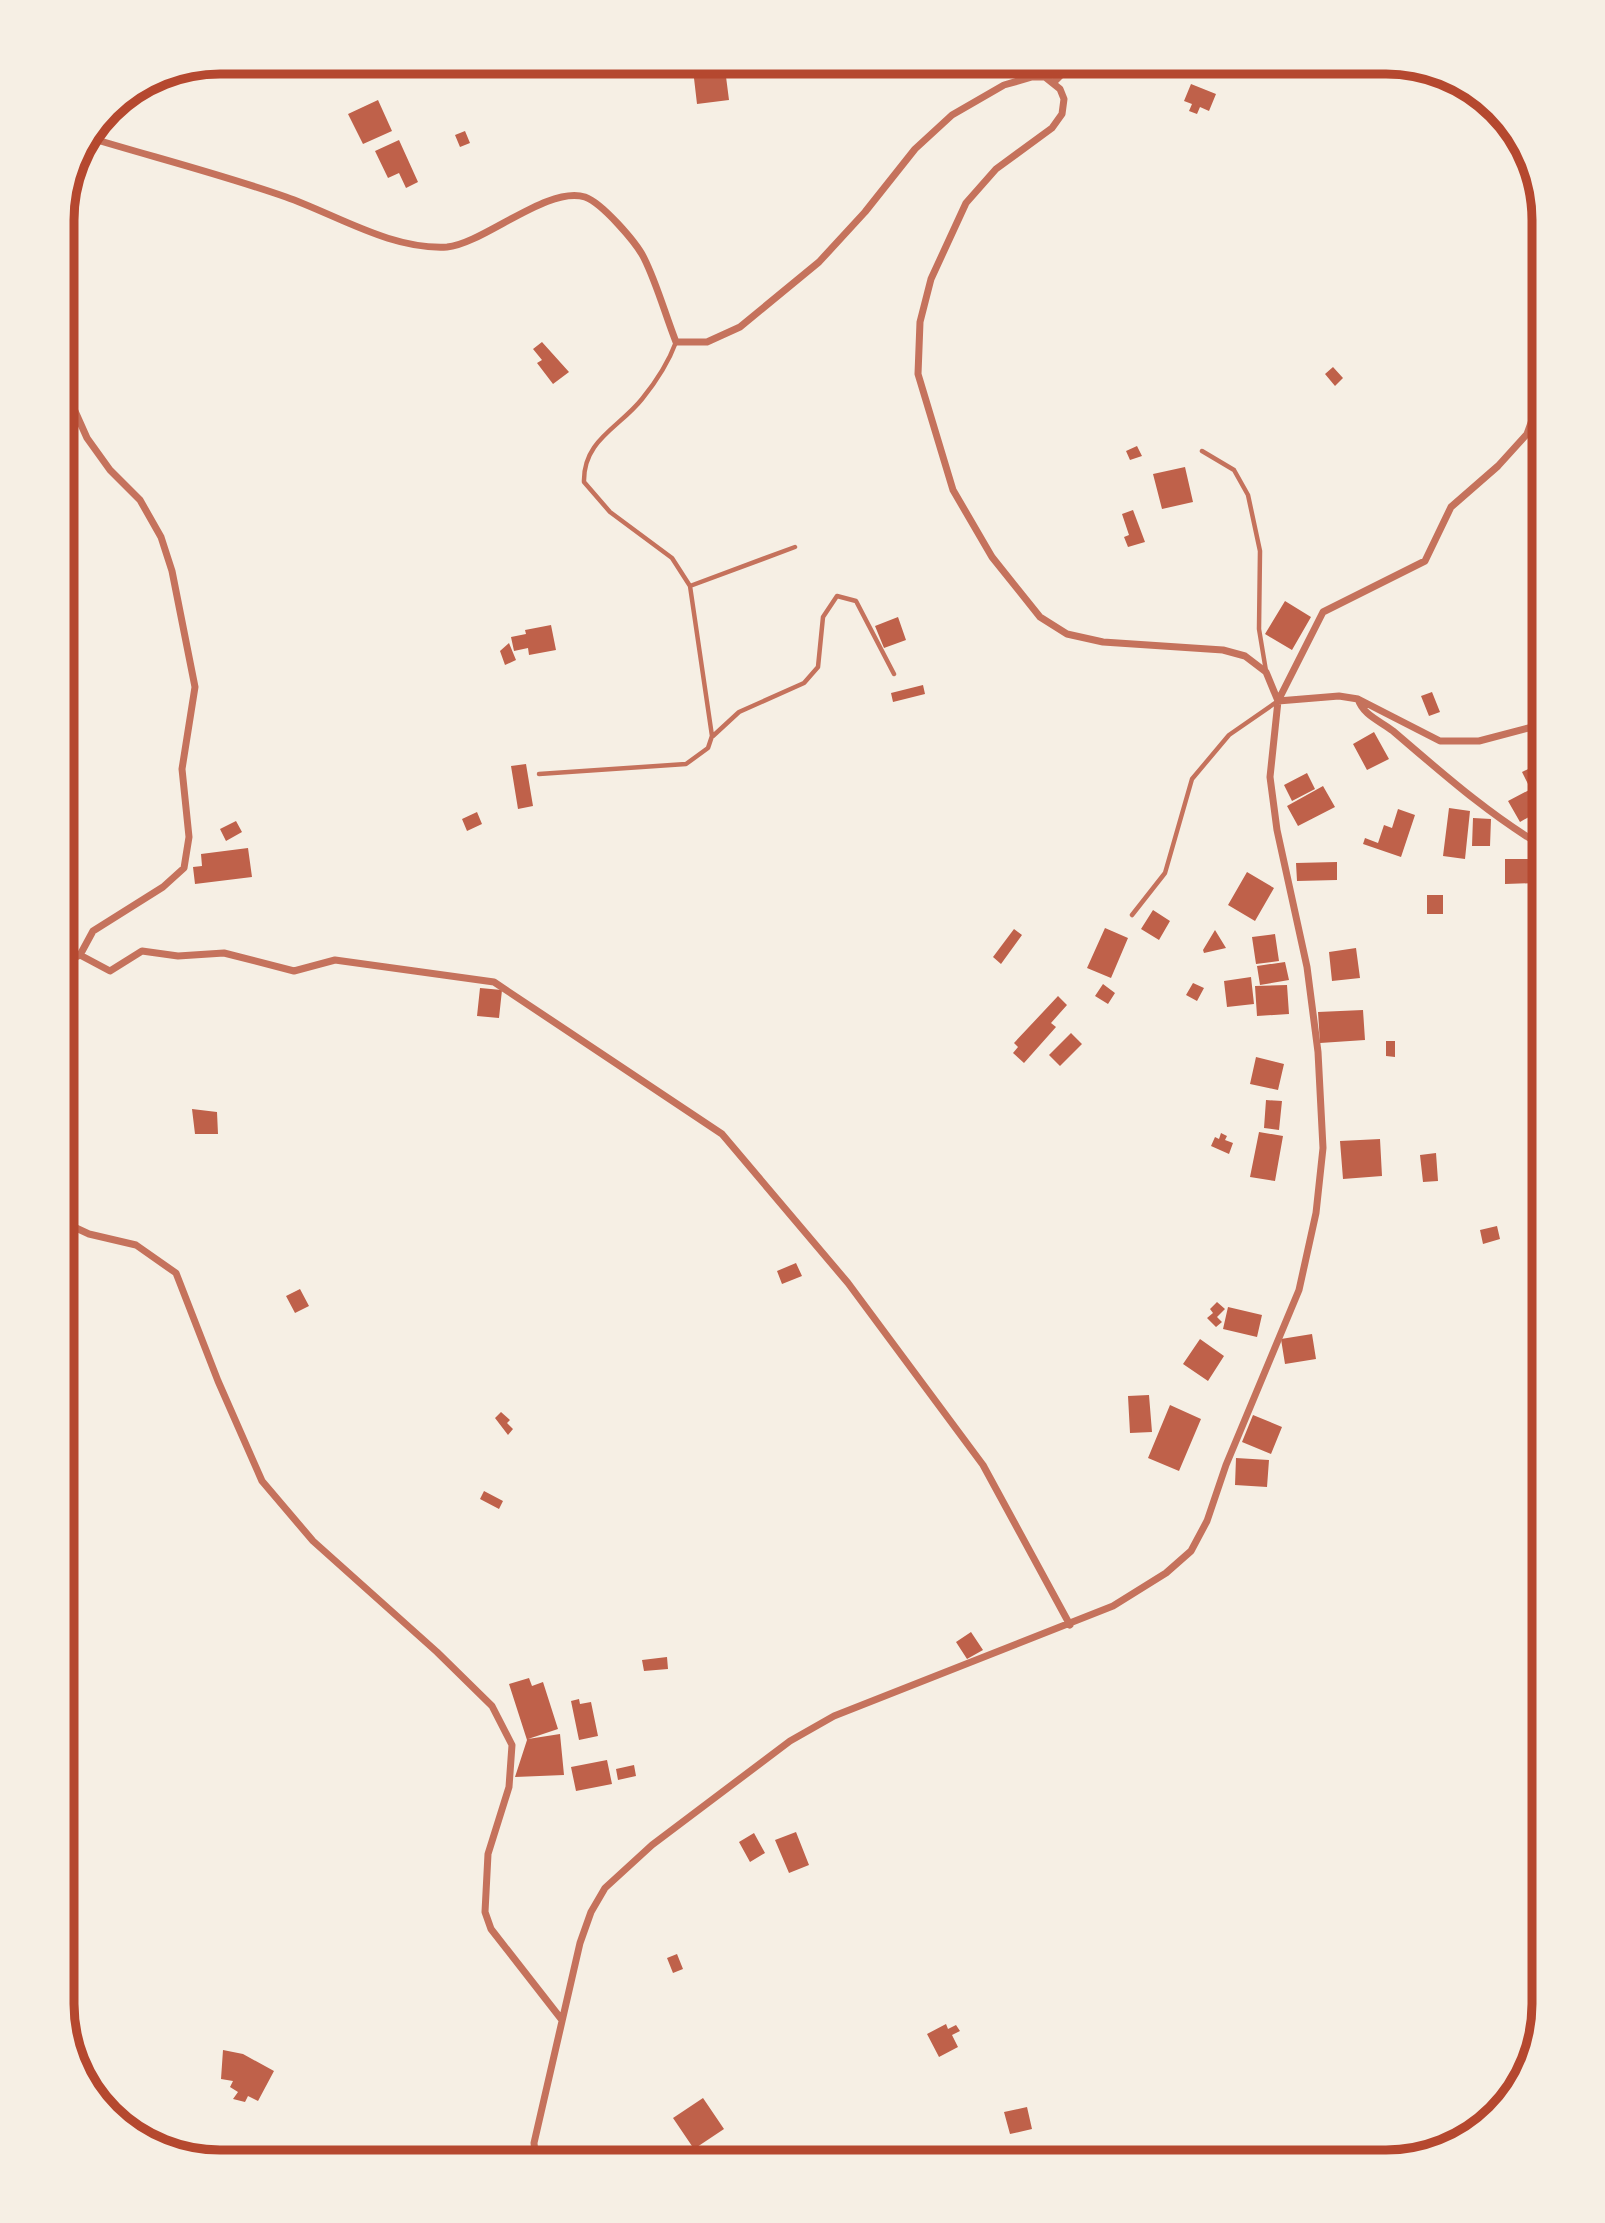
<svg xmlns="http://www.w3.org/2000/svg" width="1605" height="2223" viewBox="0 0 1605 2223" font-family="'Archivo Narrow',sans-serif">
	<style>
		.building { fill: #bf614a }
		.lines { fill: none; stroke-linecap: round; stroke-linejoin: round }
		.service { stroke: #c5725c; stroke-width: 4.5 }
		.minor { stroke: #c5725c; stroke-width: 7 }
		.rim { fill: none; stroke: #b5482f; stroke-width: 9 }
	</style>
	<rect width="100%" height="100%" fill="#f6efe4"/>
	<!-- building -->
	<path class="building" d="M 692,61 L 724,61 L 729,100 L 697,104 Z
		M 1191,84 L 1216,94 L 1209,111 L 1200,107 L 1197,114 L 1189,111 L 1192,104 L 1184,101 Z
		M 378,100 L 392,131 L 363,144 L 348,114 Z
		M 465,131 L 470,143 L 460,147 L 455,135 Z
		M 399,140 L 418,182 L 406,188 L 399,173 L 388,178 L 375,151 Z
		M 542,342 L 569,372 L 553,384 L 537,363 L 542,360 L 533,349 Z
		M 1333,367 L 1343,378 L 1335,386 L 1325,374 Z
		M 1137,446 L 1142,456 L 1130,460 L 1126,451 Z
		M 1185,467 L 1193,502 L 1162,509 L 1153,474 Z
		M 1133,510 L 1145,542 L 1128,547 L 1124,537 L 1129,535 L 1122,514 Z
		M 1285,601 L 1311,617 L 1292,650 L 1265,634 Z
		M 898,617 L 906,640 L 884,648 L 875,626 Z
		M 551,625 L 556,650 L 529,655 L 528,648 L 514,651 L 511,637 L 526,634 L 525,630 Z
		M 509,643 L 516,660 L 505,665 L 500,651 Z
		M 923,685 L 925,694 L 893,702 L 891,693 Z
		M 1432,692 L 1440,712 L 1429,716 L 1421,696 Z
		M 1374,732 L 1389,759 L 1367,770 L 1353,744 Z
		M 526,764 L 533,806 L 518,809 L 511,766 Z
		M 1539,764 L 1544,779 L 1529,786 L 1522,772 Z
		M 1307,773 L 1315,789 L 1292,801 L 1284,785 Z
		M 1323,786 L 1335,807 L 1298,826 L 1287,806 Z
		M 1531,789 L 1543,809 L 1520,822 L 1508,801 Z
		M 1449,808 L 1470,811 L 1465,859 L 1443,856 Z
		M 1398,809 L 1415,815 L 1401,857 L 1363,844 L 1365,838 L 1378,843 L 1384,825 L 1392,828 Z
		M 477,812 L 482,824 L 467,831 L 462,819 Z
		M 1473,818 L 1491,819 L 1490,846 L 1472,846 Z
		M 236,821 L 242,832 L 226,841 L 220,829 Z
		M 248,848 L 252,877 L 195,884 L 193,867 L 202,866 L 201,854 Z
		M 1505,859 L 1535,859 L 1536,883 L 1505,884 Z
		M 1337,862 L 1337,880 L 1297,881 L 1296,863 Z
		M 1247,872 L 1274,888 L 1255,921 L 1228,905 Z
		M 1427,895 L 1443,895 L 1443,914 L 1427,914 Z
		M 1153,910 L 1170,921 L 1159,940 L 1141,929 Z
		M 1105,928 L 1128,938 L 1111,978 L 1087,968 Z
		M 1014,929 L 1022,935 L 1001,964 L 993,957 Z
		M 1215,930 L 1226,948 L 1204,953 L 1203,950 Z
		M 1275,934 L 1279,961 L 1256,964 L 1252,937 Z
		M 1356,948 L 1360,978 L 1332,981 L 1329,952 Z
		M 1285,962 L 1289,980 L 1260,985 L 1257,966 Z
		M 1251,977 L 1254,1004 L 1227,1007 L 1224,981 Z
		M 1193,983 L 1204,988 L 1197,1001 L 1186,995 Z
		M 1103,984 L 1115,993 L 1108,1004 L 1095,996 Z
		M 1287,985 L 1289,1014 L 1257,1016 L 1255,986 Z
		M 480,988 L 502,990 L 499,1018 L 477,1016 Z
		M 1058,996 L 1067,1005 L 1051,1023 L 1056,1027 L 1024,1063 L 1013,1053 L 1018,1047 L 1014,1043 Z
		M 1363,1010 L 1365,1040 L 1320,1043 L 1318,1012 Z
		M 1071,1033 L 1082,1044 L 1060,1066 L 1049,1055 Z
		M 1386,1041 L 1395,1041 L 1395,1057 L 1386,1056 Z
		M 1256,1057 L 1284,1064 L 1278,1090 L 1250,1084 Z
		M 1266,1100 L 1282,1101 L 1279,1130 L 1264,1128 Z
		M 192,1109 L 217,1112 L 218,1134 L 195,1134 Z
		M 1259,1132 L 1283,1136 L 1275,1181 L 1250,1177 Z
		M 1221,1133 L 1227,1136 L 1225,1140 L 1233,1143 L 1229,1154 L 1211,1146 L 1215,1137 L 1219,1139 Z
		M 1380,1139 L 1382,1176 L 1343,1179 L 1340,1141 Z
		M 1436,1153 L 1438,1181 L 1423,1182 L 1420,1155 Z
		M 1497,1226 L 1500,1239 L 1483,1244 L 1480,1230 Z
		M 796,1263 L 802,1276 L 782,1284 L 777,1271 Z
		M 300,1289 L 309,1306 L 295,1313 L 286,1296 Z
		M 1217,1302 L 1225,1309 L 1217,1317 L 1222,1322 L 1216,1327 L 1207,1318 L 1213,1313 L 1210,1309 Z
		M 1228,1307 L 1262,1315 L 1257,1337 L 1223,1329 Z
		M 1312,1334 L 1316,1359 L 1285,1364 L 1281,1339 Z
		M 1200,1339 L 1224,1356 L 1208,1381 L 1183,1364 Z
		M 1149,1395 L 1152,1432 L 1130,1433 L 1128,1396 Z
		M 1170,1405 L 1201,1419 L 1179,1471 L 1148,1458 Z
		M 501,1412 L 510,1420 L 507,1423 L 513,1429 L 508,1435 L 495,1418 Z
		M 1253,1415 L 1282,1427 L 1271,1454 L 1242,1442 Z
		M 1236,1458 L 1269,1460 L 1267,1487 L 1235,1485 Z
		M 484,1491 L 503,1501 L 499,1509 L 480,1499 Z
		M 971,1632 L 983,1650 L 967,1659 L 956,1642 Z
		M 667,1657 L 668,1669 L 644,1671 L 642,1660 Z
		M 529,1678 L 532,1686 L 543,1682 L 558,1729 L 528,1739 L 560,1734 L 564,1775 L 515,1777 L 527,1740 L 509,1684 Z
		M 579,1699 L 580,1704 L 591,1702 L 598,1736 L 579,1740 L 571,1701 Z
		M 607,1760 L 612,1784 L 576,1791 L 571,1767 Z
		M 634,1765 L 636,1776 L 618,1780 L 616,1769 Z
		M 796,1832 L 809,1865 L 789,1873 L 775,1840 Z
		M 754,1833 L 765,1853 L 750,1862 L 739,1842 Z
		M 677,1954 L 683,1969 L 673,1973 L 667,1958 Z
		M 946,2024 L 948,2029 L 956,2025 L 960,2031 L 952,2035 L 958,2047 L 939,2057 L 927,2034 Z
		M 223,2050 L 243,2054 L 274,2071 L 258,2101 L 248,2096 L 245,2102 L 233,2099 L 238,2092 L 230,2087 L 233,2081 L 221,2079 Z
		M 703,2098 L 724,2129 L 694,2149 L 673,2118 Z
		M 1027,2107 L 1032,2129 L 1010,2134 L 1004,2112 Z"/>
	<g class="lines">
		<!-- service -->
		<path class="service" d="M 1202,451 L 1234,470 L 1248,495 L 1260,551 L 1259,629 L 1266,671
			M 690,586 L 795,547
			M 713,736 L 739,712 L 804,683 L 818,667 L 823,617 L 837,596 L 856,601 L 894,674
			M 539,774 L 686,764 L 708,748 L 712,736 L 690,586 L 672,558 L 610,512 L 584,482 C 583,440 619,428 642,399 C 655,383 669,361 676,342
			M 1132,915 L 1165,873 L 1192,779 L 1229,735 L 1278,701"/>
		<!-- minor -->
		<path class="minor" d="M 1054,82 L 1075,61
			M 87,137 C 153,157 220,174 286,197 C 337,215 391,250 447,247 C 483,244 548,185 585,197 C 602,203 636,242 644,258 C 657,284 665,314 676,342 L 707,342 L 740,327 L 819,262 L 865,212 L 915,149 L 952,115 L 1004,85 L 1032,77 L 1045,77 L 1060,89 L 1064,99 L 1062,114 L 1052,128 L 996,169 L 966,203 L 931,279 L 920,322 L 918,374 L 953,490 L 992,557 L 1040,617 L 1067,634 L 1103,642 L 1223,650 L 1245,656 L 1266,672 L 1278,701 L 1270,777 L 1277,830 L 1307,967 L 1318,1052 L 1323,1148 L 1316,1213 L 1299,1290 L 1226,1465 L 1207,1521 L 1191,1551 L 1166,1573 L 1113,1606 L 834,1716 L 790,1741 L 652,1845 L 605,1888 L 591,1912 L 580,1943 L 534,2143 L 536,2162
			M 1358,699 C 1363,715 1380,721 1393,731 C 1441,772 1489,815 1544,847
			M 1278,701 L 1323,612 L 1425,561 L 1451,507 L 1498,466 L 1527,434 L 1540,398 L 1537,292 L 1544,282
			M 1278,701 L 1339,696 L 1358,699 L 1440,741 L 1479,741 L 1544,724
			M 80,955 L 110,971 L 142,951 L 178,956 L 224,953 L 294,971 L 335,960 L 494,982 L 722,1134 L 848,1283 L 983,1465 L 1070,1625
			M 61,964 L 80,955 L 93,931 L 163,887 L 184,868 L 189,837 L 182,769 L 195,687 L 172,571 L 161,537 L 140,500 L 110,470 L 87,438 L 62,382
			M 61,1221 L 89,1234 L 136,1245 L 176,1273 L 218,1381 L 262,1481 L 313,1541 L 437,1652 L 492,1706 L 512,1745 L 509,1787 L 488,1854 L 485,1912 L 491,1929 L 562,2020"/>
	</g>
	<!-- crop -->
	<path d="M0 0H1605V2223H0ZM220 74H1386A146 146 0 0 1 1532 220V2004A146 146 0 0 1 1386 2150H220A146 146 0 0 1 74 2004V220A146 146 0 0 1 220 74Z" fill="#f6efe4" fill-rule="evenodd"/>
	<path class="rim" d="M220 74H1386A146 146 0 0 1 1532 220V2004A146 146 0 0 1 1386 2150H220A146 146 0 0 1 74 2004V220A146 146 0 0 1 220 74Z"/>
</svg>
